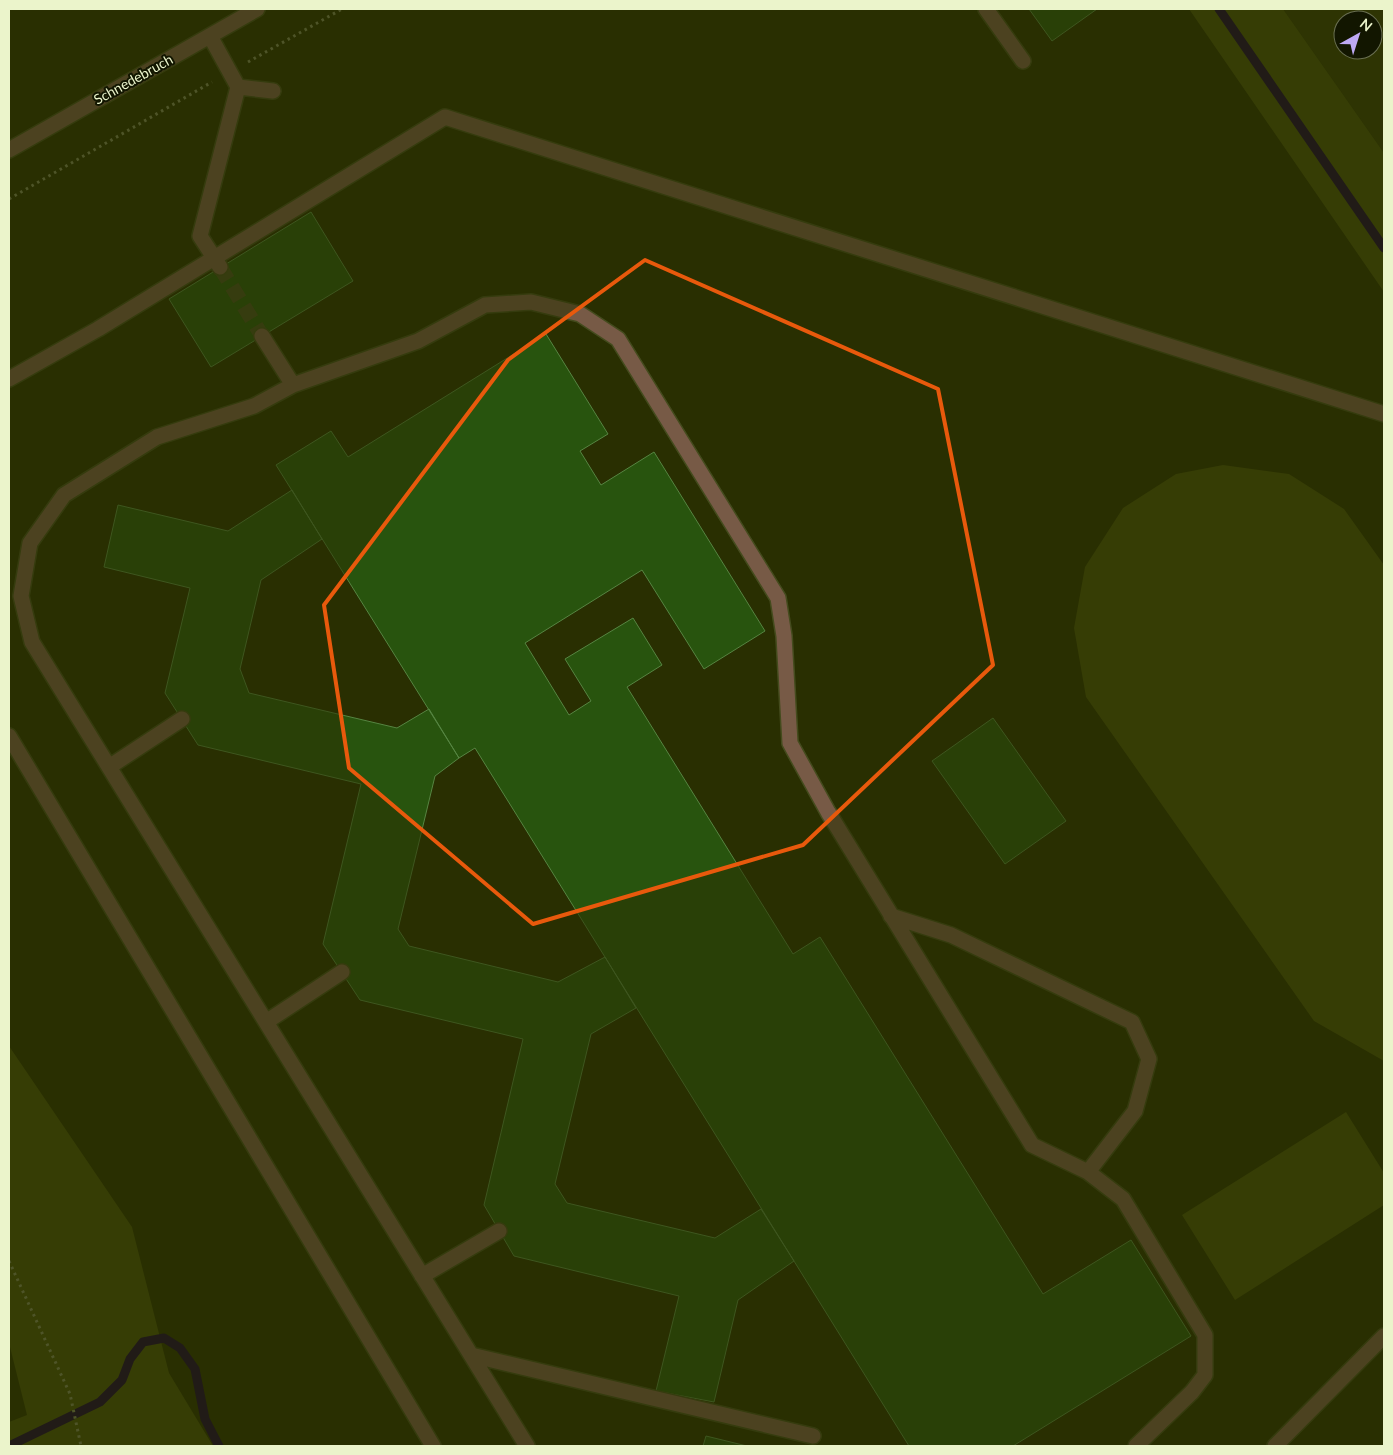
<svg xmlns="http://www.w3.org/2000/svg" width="1393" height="1455" viewBox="0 0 1393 1455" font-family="Lato,sans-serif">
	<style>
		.built { fill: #333a05; fill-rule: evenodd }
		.green { fill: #454e0b }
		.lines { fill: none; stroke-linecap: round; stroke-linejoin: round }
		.stream { stroke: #170431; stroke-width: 9 }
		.building { fill: #28540e; stroke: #568542 }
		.minor-tunnel { stroke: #464d1f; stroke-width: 15; stroke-dasharray: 15 8; stroke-linecap: butt }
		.minor-casing { stroke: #444b1d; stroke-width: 18 }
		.path { stroke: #7b8257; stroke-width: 3; stroke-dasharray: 2.5 4; stroke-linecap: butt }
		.minor { stroke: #775a46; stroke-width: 15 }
		.marked { fill: none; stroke: #e8590c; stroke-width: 4; stroke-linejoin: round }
		.labels { text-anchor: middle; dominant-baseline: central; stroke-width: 4; stroke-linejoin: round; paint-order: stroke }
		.street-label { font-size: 14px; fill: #ebf4cb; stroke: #121600 }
	</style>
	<rect width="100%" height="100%" fill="#292f01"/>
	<!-- built -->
	<path class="built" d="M 1283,9 L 1384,9 L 1384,153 ZM 1343,20 L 1373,20 L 1373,50 L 1343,50 Z"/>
	<!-- green -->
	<path class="green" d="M 1189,9 L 1283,9 L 1384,153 L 1384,292 Z
		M 1223,465 L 1289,474 L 1344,509 L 1384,565 L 1384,1061 L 1314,1021 L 1086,697 L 1074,628 L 1085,567 L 1123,508 L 1176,474 Z
		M 9,1046 L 132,1227 L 169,1373 L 213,1446 L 9,1446 L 9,1422 L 27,1415 L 9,1343 Z
		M 1346,1112 L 1384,1173 L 1384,1205 L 1235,1300 L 1182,1215 Z"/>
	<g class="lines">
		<!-- stream -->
		<path class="stream" d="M 1219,9 L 1384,248
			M 9,1446 L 100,1402 L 122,1380 L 130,1359 L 143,1342 L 164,1338 L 180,1348 L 195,1369 L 205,1419 L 219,1446"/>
	</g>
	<!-- building -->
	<path class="building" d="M 1029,9 L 1097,9 L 1052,41 Z
		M 311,212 L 353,281 L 211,367 L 169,299 Z
		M 546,334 L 608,434 L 580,451 L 601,485 L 654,452 L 765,631 L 704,669 L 642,570 L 525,643 L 569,715 L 591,701 L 565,659 L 633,618 L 662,665 L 627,687 L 793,954 L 820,937 L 1043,1294 L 1131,1240 L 1191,1336 L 1013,1446 L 909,1446 L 475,748 L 459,758 L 276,465 L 331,431 L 348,457 Z
		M 292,490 L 322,539 L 261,580 L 240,669 L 249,693 L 397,728 L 429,709 L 459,758 L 435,776 L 398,929 L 409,946 L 558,982 L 605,957 L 636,1008 L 591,1034 L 555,1184 L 567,1203 L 715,1238 L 761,1209 L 794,1261 L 738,1300 L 714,1402 L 656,1391 L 679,1296 L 514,1256 L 484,1205 L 523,1039 L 360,1000 L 323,944 L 361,784 L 198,745 L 165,693 L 190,588 L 104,567 L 118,505 L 228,531 Z
		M 993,718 L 1066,821 L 1005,864 L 932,761 Z
		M 706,1436 L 747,1446 L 703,1446 Z"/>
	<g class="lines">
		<!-- minor-tunnel -->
		<path class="minor-tunnel" d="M 220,267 L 262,336"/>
		<defs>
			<path id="minor" d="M 986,9 L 1023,61
				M 210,36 L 238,87 L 273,91
				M 9,150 L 257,9
				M 220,267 L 200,236 L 238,87
				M 262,336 L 293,385
				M 9,379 L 98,329 L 445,117 L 1384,414
				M 9,736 L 433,1446
				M 109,767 L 182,719
				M 891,916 L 951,935 L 1132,1022 L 1149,1059 L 1135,1111 L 1088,1172
				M 266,1022 L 342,972
				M 422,1276 L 499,1231
				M 471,1355 L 813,1436
				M 527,1446 L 32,642 L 21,596 L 30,543 L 64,495 L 157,437 L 254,406 L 293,385 L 418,341 L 485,305 L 531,302 L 580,314 L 618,339 L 778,598 L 784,636 L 790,743 L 828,812 L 1032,1145 L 1088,1172 L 1123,1199 L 1205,1335 L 1205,1375 L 1192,1392 L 1136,1446
				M 1275,1446 L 1384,1336"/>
		</defs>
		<!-- minor casing -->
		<use href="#minor" class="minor-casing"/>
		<!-- path -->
		<path class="path" d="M 248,62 L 342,9
			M 9,199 L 212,82
			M 9,1261 L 70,1394 L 81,1446"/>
		<!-- minor -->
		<use href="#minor" class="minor"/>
	</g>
	<!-- marked area -->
	<path d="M0 0H1393V1455H0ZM 645,260 L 938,389 L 993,665 L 803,845 L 533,924 L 349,768 L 324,605 L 508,360 Z" fill="#292f01" fill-opacity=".55" fill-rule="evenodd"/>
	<path class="marked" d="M 645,260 L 938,389 L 993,665 L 803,845 L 533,924 L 349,768 L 324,605 L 508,360 Z"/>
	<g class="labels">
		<!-- street labels -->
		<g class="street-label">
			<text transform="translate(133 79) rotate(-29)">Schnedebruch</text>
		</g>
	</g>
	<!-- border -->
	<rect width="1393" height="1455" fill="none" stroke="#ebf4cb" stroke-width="20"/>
	<!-- north arrow -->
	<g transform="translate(1358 35) rotate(39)"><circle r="24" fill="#121600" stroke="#696f51"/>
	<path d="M0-4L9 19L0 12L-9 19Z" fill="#bea9f4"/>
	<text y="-8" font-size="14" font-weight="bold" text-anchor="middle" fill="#ebf4cb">N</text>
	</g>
</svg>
